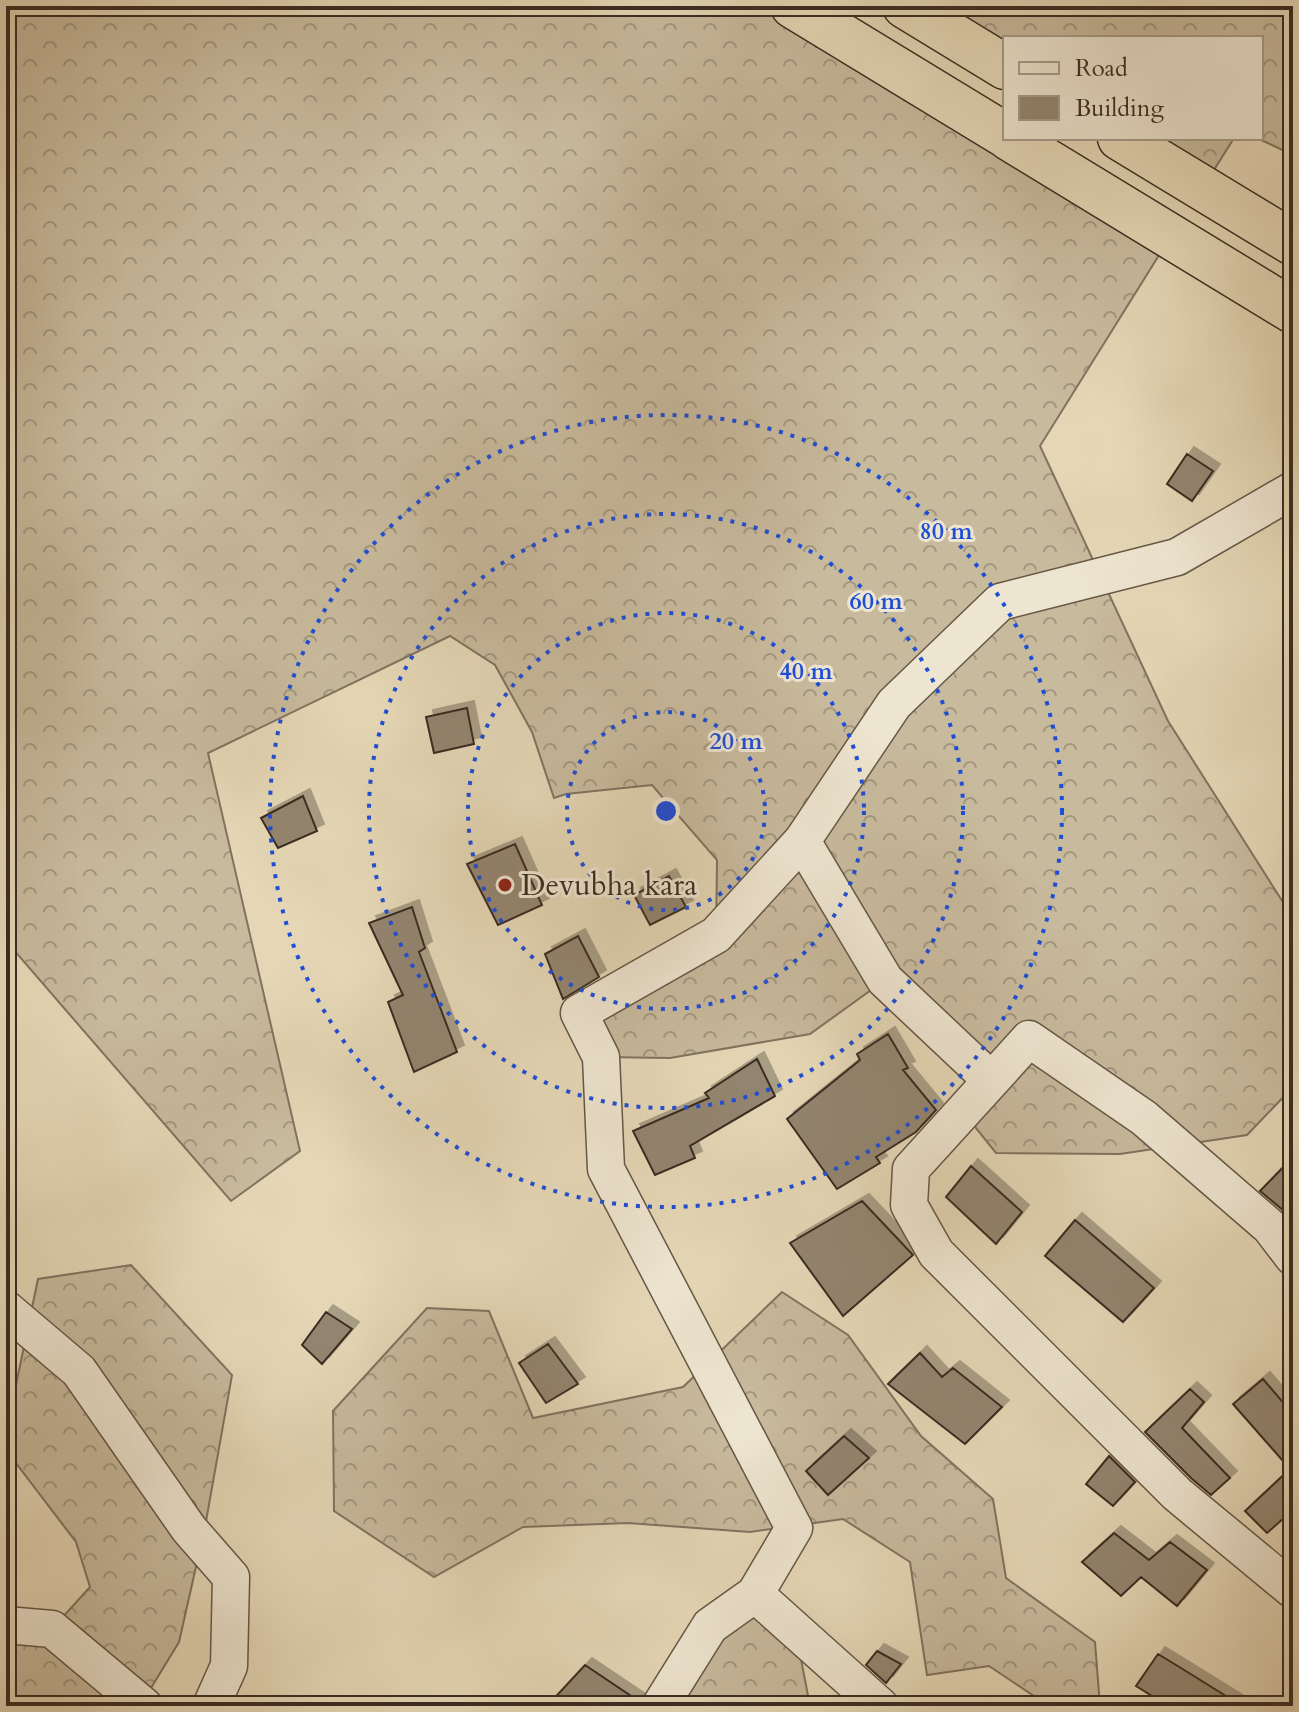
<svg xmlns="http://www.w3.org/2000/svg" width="1299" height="1712" viewBox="0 0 1299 1712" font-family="Cardo,serif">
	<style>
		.forest { fill: url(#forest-crowns); stroke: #817360; stroke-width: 2 }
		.building { fill: #93856f; stroke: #3a2c22; stroke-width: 2; filter: url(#shadow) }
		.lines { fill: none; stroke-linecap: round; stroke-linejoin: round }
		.street-casing { stroke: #655747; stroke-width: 39 }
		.highway-casing { stroke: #3a2c22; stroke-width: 47 }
		.street { stroke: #eee5d0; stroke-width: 36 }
		.highway { stroke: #e5d7b6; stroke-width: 44 }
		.ring { fill: none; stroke: #1d4ed8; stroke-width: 4; stroke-dasharray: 4 8 }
		.poi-dot { fill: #8f2418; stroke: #eee5d0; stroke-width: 3 }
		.labels { text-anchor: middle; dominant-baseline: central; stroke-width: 6; stroke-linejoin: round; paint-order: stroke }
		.poi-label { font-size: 30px; fill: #3a2c22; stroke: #eee5d0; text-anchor: start }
		.centre { fill: #1d4ed8; stroke: #eee5d0; stroke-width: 4 }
		.ring-label { font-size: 24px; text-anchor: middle; font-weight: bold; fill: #1d4ed8; stroke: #eee5d0; stroke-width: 6; stroke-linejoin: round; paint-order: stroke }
	</style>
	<defs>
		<pattern id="forest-crowns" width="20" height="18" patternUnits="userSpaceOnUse" patternTransform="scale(2)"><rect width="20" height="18" fill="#c8ba9d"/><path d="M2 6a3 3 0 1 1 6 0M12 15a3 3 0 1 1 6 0" fill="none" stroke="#a39780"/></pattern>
		<filter id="shadow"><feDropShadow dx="7" dy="-7" stdDeviation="0" flood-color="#0004"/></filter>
	</defs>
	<rect width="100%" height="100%" fill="#e5d7b6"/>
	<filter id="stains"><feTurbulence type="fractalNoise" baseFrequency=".0025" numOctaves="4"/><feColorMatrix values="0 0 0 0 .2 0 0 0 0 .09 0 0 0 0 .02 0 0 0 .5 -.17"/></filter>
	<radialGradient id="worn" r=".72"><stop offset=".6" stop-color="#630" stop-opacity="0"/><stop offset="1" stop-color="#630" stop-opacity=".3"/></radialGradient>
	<!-- forest -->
	<path class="forest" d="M 6,6 L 793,6 L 1171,236 L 1040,446 L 1168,721 L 1293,918 L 1293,1087 L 1247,1135 L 1120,1154 L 996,1153 L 963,1112 L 991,1081 L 885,980 L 810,1034 L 670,1058 L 601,1057 L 579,1013 L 716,935 L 717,860 L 652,785 L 566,794 L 554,798 L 532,732 L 495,665 L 450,636 L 208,753 L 300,1151 L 231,1201 L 6,941 Z
		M 919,6 L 1293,6 L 1293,155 L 1257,138 L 1261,138 L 1261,38 L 1005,38 L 1005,61 Z
		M 1124,138 L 1234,138 L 1202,189 Z
		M 131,1265 L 232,1375 L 205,1527 L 179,1642 L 140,1706 L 6,1706 L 6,1625 L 52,1629 L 90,1587 L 76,1542 L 6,1450 L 6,1433 L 38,1279 Z
		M 782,1292 L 848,1335 L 921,1436 L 993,1499 L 1006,1578 L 1095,1642 L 1100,1706 L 1049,1706 L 989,1666 L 927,1675 L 910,1562 L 843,1519 L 750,1532 L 628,1523 L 523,1527 L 434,1577 L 334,1511 L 333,1411 L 427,1308 L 489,1311 L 533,1418 L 683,1387 Z
		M 755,1594 L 800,1654 L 810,1706 L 673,1706 Z"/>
	<!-- building -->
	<path class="building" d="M 1187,454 L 1213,471 L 1192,501 L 1167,484 Z
		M 467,708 L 474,744 L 434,753 L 426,717 Z
		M 303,796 L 317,831 L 278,848 L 261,818 Z
		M 515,844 L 542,905 L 498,925 L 467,864 Z
		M 669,876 L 686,907 L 650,925 L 634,895 Z
		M 412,907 L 425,948 L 419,952 L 457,1052 L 414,1072 L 388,1002 L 403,995 L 369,923 Z
		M 578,936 L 599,977 L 563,999 L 545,954 Z
		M 888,1034 L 908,1068 L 903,1070 L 936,1110 L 916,1132 L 876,1157 L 880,1163 L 837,1189 L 787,1119 L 860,1060 L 857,1054 Z
		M 757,1059 L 775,1096 L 690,1146 L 695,1158 L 655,1175 L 633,1131 L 709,1098 L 705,1093 Z
		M 1293,1157 L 1293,1222 L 1284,1211 L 1260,1191 Z
		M 971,1166 L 1022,1212 L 996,1244 L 946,1197 Z
		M 862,1201 L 913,1255 L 843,1316 L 790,1243 Z
		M 1075,1220 L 1154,1288 L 1123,1322 L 1045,1256 Z
		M 326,1312 L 352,1329 L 322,1364 L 302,1345 Z
		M 548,1344 L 578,1384 L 546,1403 L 519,1363 Z
		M 920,1353 L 942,1377 L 953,1368 L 1002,1407 L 965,1444 L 888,1384 Z
		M 1263,1379 L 1293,1414 L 1293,1510 L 1267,1533 L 1245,1511 L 1290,1469 L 1233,1404 Z
		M 1190,1389 L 1204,1402 L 1182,1428 L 1230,1478 L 1211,1495 L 1191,1478 L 1145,1432 Z
		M 844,1436 L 869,1458 L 828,1495 L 806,1471 Z
		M 1109,1456 L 1135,1482 L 1113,1506 L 1086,1484 Z
		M 1114,1533 L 1149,1560 L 1170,1542 L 1207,1570 L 1177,1606 L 1141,1577 L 1121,1596 L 1082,1562 Z
		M 877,1651 L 901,1664 L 886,1683 L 866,1665 Z
		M 1158,1654 L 1181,1668 L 1242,1706 L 1168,1706 L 1136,1686 Z
		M 585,1665 L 640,1702 L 639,1706 L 547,1706 Z"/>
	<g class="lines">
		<defs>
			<path id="street" d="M 802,841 L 885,980 L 991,1080
				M 1293,1257 L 1270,1227 L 1144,1118 L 1029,1039 L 911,1169 L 909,1205 L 936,1253 L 1177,1494 L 1293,1590
				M 6,1309 L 79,1371 L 189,1529 L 231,1577 L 229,1666 L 211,1706
				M 6,1625 L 52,1629 L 144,1706
				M 660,1706 L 710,1626 L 755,1594
				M 880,1706 L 755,1594 L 794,1528 L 606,1169 L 601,1057 L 579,1013 L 716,935 L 802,841 L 894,704 L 1000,602 L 1177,557 L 1293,490"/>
			<path id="highway" d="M 793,6 L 1005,135
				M 905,6 L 1005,67
				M 1009,138 L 1293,311
				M 1120,138 L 1293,243"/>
		</defs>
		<!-- street casing -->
		<use href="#street" class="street-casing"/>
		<!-- highway casing -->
		<use href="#highway" class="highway-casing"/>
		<!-- street -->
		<use href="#street" class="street"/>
		<!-- highway -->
		<use href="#highway" class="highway"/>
	</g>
	<!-- distance rings -->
	<g class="ring">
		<circle cx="666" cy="811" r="99"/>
		<circle cx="666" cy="811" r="198"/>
		<circle cx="666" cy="811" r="297"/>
		<circle cx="666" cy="811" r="396"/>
	</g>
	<!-- markers -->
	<circle class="poi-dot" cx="505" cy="885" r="8"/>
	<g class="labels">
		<!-- poi labels -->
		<g class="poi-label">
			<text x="521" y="885">Devubha kara</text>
		</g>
	</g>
	<circle cx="666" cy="811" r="12" class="centre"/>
	<g class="ring-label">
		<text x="946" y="539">80 m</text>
		<text x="876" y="609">60 m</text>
		<text x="806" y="679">40 m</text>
		<text x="736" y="749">20 m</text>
	</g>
	<!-- margin -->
	<rect width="1299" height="1712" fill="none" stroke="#e5d7b6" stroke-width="32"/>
	<rect x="8" y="8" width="1283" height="1696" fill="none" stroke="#3a2c22" stroke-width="4"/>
	<rect x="16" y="16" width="1267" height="1680" fill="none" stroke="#3a2c22" stroke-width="2"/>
	<!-- legend -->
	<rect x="1003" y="36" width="260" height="104" fill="#eee5d0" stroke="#a69b8a" stroke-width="2"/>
	<rect x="1019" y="62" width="40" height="12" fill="#eee5d0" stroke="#a69b8a" stroke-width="2"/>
	<text x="1075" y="76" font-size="24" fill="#3a2c22">Road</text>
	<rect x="1019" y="96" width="40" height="24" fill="#93856f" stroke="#a69b8a" stroke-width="2"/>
	<text x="1075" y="116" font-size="24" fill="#3a2c22">Building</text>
	<rect width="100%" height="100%" filter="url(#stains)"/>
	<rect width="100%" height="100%" fill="url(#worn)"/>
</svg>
